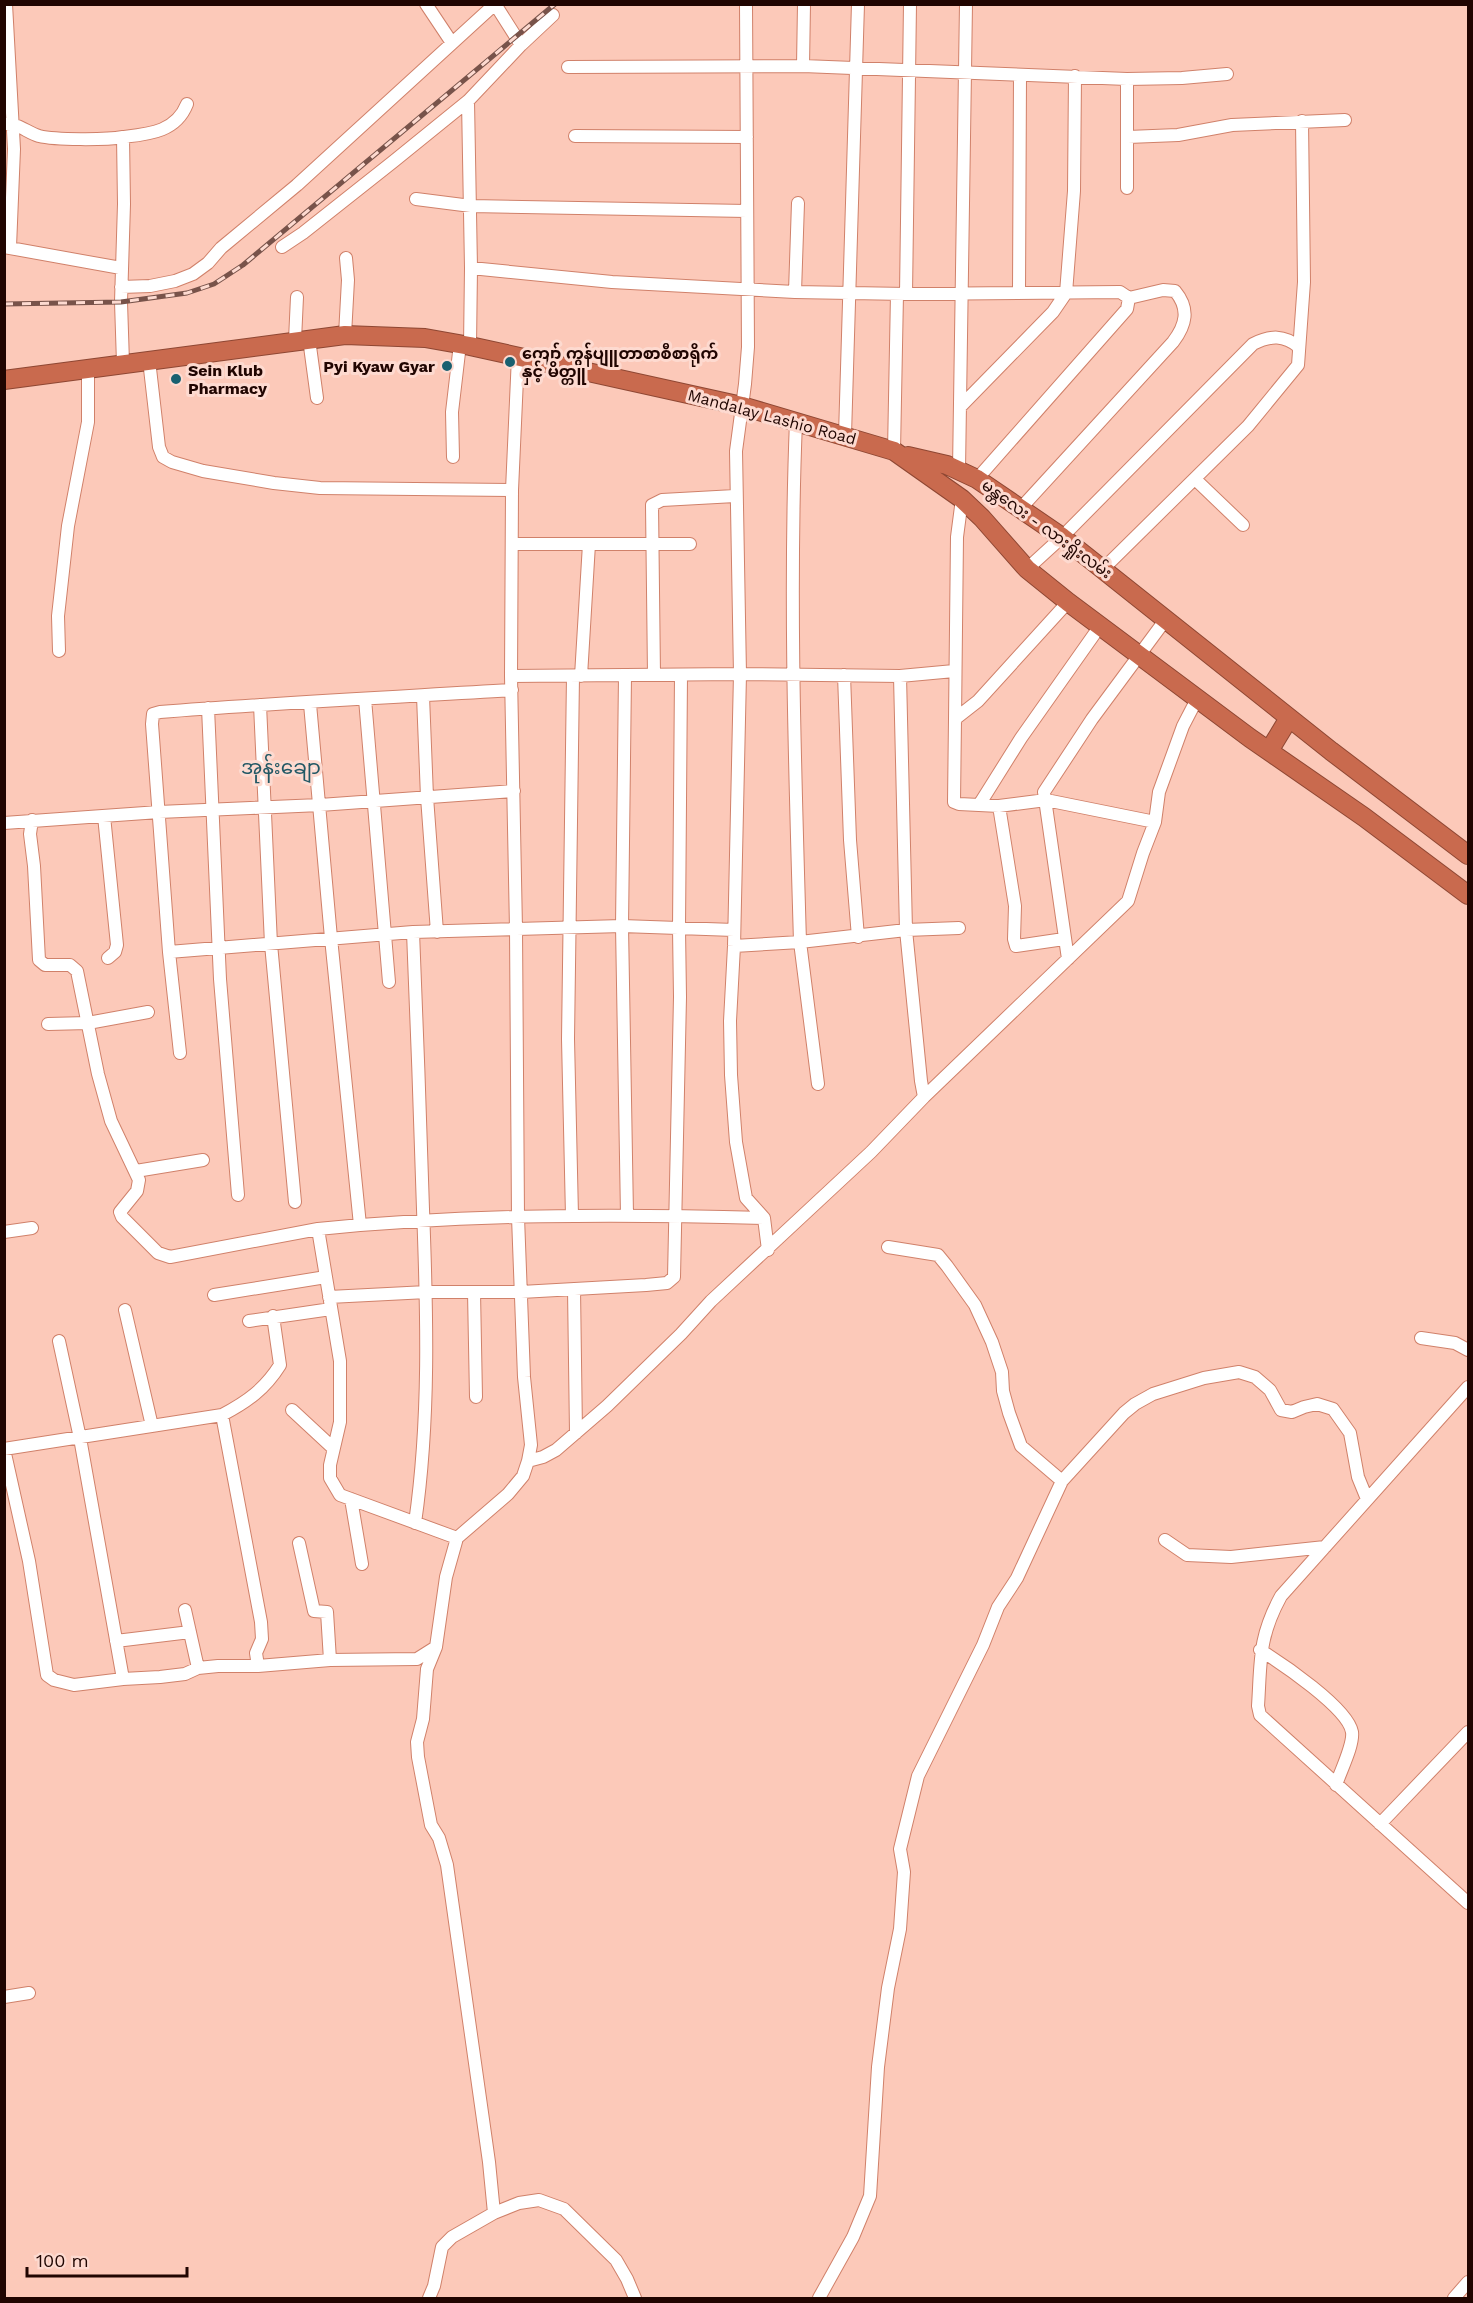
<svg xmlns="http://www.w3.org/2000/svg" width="1473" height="2303" viewBox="0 0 1473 2303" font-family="'Work Sans','Noto Sans Myanmar',sans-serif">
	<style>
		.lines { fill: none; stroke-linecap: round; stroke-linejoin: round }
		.minor-casing { stroke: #d0816a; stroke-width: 14 }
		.highway-casing { stroke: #8e4733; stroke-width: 20 }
		.minor { stroke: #fff; stroke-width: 12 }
		.highway { stroke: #c96a4e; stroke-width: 18 }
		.rail-casing { stroke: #78534a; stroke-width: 5 }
		.rail { stroke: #fddad0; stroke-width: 3; stroke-dasharray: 9; stroke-linecap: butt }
		.poi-dot { fill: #196070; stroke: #fddad0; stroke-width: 2 }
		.labels { text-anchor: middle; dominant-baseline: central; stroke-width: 6; stroke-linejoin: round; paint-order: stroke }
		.poi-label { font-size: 16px; font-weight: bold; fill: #200501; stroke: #fddad0; text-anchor: start }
		.street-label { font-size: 16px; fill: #200501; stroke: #fddad0 }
		.quarter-label { font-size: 20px; fill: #225865; stroke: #fddad0 }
	</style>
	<rect width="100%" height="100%" fill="#fcc9b9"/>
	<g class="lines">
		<defs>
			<path id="minor" d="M 6,4 L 14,149 L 10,247
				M 426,4 L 452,43
				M 746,4 L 748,347 L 745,384 L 736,451 L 740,674 L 734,946 L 730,1021 L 731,1075 L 736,1142 L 746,1198 L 764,1218 L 768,1250
				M 803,66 L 804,4
				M 568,67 L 803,66 L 1127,79 L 1182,78 L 1227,74
				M 1127,79 L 1127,188
				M 468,101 L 471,268 L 470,346
				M 4,124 C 19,123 26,132 39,136 C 55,140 106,140 123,137 L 124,204 L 121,302 L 123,363
				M 575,136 L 747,137
				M 123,137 C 149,134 176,132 187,104
				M 1128,137 L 1178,135 L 1232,125 L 1345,120
				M 416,199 L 471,206 L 747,211
				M 4,247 L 121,268
				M 282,247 L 303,233 L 394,161 L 468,101 L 521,45 L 553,15
				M 471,268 L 612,282 L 795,292 L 906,294 L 1120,292 L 1129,298 L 1127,309 L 977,479
				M 121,287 L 150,286 L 175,281 L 193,274 L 208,263 L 221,248 L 297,185 L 495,4 L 521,45
				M 795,292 L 798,203
				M 1019,293 L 1020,75
				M 906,294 L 910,4
				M 345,335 L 348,280 L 346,258
				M 309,339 L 317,398
				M 295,340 L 297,297
				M 149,360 L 159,447 L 163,457 L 172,462 L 203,471 L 274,483 L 320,488 L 512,490
				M 961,406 L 1053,312 L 1066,293 L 1074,191 L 1075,76
				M 845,435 L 858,4
				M 894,451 L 897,294
				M 453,457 L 452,412 L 460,344
				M 959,470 L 966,4
				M 1195,479 L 1243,525
				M 962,499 L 957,537 L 955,719 L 978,701 L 1068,602
				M 1021,508 L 1173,342 C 1186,325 1190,309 1175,291 L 1163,290 L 1129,298
				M 512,544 L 690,544
				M 1027,569 L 1062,537 L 1253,344 C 1271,335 1284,335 1299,347
				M 1103,569 L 1248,426 L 1298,365 L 1304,282 L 1302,121
				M 59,651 L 58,616 L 68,526 L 88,422 L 88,368
				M 654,675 L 652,505 L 662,500 L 735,496
				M 844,675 L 850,840 L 858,937
				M 511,676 L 740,674 L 900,676 L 954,671
				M 581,676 L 589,544
				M 625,676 L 622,926 L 627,1215
				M 900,676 L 906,930 L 921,1081 L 924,1097
				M 423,696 L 427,797 L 437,932
				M 365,699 L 389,982
				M 310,704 L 331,938 L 360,1225
				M 260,705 L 271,944 L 295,1202
				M 208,708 L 220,979 L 238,1195
				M 955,719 L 954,802 L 959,804 L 999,806 L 1046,800 L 1155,822
				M 979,805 L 1021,738 L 1100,626
				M 999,806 L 1015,906 L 1014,939 L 1016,946 L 1064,939
				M 104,816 L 117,945 L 115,952 L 108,958
				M 32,820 L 30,834 L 34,866 L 39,960 L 45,965 L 70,965 L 77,971 L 98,1074 L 111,1121 L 139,1180 L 137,1191 L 120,1212 L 122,1217 L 158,1253 L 170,1257 L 318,1229 L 340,1361 L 340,1422 L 330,1465 L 330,1478 L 340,1495 L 457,1538
				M 4,823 L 159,812 L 320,805 L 514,791
				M 413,932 C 417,1024 420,1117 423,1209 C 427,1314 430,1419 415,1523
				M 734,946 L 800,942 C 795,768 789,594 796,421
				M 169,952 L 413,932 L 622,926 L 734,930
				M 1068,959 L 1044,792 L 1092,719 L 1166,619
				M 48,1024 L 88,1023 L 148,1012
				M 180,1053 L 169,952 L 152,724 L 153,714 L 160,712 C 277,703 395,697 512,690
				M 818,1084 L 800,942 L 906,930 L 959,928
				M 136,1171 L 203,1160
				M 572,1216 L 568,1039 L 573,676
				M 318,1229 C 467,1214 615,1214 764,1218
				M 4,1232 L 32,1228
				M 888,1247 L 938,1255 L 947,1266 L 975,1305 L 992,1342 L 1002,1372 L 1003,1391 L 1009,1413 L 1021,1446 L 1062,1481
				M 574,1289 L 576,1433
				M 474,1292 L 476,1397
				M 214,1295 L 326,1277
				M 329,1297 L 427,1292 L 521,1292 L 646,1285 L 667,1283 L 674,1277 L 680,997 L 679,929 L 681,675
				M 125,1310 L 152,1426
				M 249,1321 L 331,1309
				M 1421,1338 L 1455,1343 L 1468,1350
				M 59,1341 L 80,1438 L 123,1679
				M 1468,1387 L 1281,1596 C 1258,1638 1261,1661 1258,1706 L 1260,1715 L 1468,1903
				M 292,1410 L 333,1448
				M 222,1415 C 247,1402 265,1389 280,1365 L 273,1316
				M 528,1461 L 543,1457 L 556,1450 L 607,1406 L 681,1334 L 711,1301 L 871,1152 L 924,1097 L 1128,901 L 1143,853 L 1155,822 L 1159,792 L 1183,726 L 1197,699
				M 351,1499 L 362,1564
				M 1165,1540 L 1187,1555 L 1231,1557 L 1325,1547
				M 299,1543 L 314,1611 L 327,1612 L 330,1660
				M 185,1610 L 198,1668
				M 116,1641 L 190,1632
				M 1260,1650 C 1281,1663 1348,1708 1352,1732 C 1354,1745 1340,1772 1336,1785
				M 258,1666 L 256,1653 L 262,1639 L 261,1622 L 222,1415 L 4,1449 L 29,1561 L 47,1675 L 54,1680 L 74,1685 L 123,1679 L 160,1677 L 185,1674 L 198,1668 L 218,1666 L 258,1666 L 330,1660 L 417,1659 L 436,1647
				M 1380,1824 L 1468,1732
				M 4,1997 L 29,1993
				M 494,2213 L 489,2162 L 447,1865 L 439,1838 L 431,1825 L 418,1757 L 417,1742 L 423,1719 L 427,1669 L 436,1647 L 446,1577 L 457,1538 L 508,1494 L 523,1476 L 528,1461 L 531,1445 L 524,1377 L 518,1217 L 516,929 L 511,676 L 512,490 L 518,356
				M 429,2298 L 434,2286 L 442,2247 L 452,2237 L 494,2213 L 519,2203 L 539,2200 L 564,2209 L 616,2260 L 627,2279 L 635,2298
				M 819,2298 L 853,2237 L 870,2196 L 878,2067 L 888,1988 L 900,1929 L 904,1872 L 900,1849 L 918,1776 L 983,1645 L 998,1607 L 1017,1578 L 1062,1481 L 1124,1413 L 1135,1404 L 1153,1394 L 1204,1378 L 1239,1372 L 1255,1377 L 1270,1390 L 1281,1410 L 1292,1412 L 1304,1407 L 1317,1404 L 1333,1409 L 1350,1433 L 1358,1477 L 1367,1499
				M 1454,2298 L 1468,2282"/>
			<path id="highway" d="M 4,380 L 345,335 L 425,338 L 470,346 L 742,406 L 894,451 L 962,499 L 982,518 L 1027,569 L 1068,602 L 1250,738 L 1364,817 L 1468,895
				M 908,456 L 947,465 L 977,479 L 1062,537 L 1331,751 L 1468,855
				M 1269,751 L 1289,718"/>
		</defs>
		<!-- minor casing -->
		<use href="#minor" class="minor-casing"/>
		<!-- highway casing -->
		<use href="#highway" class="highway-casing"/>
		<!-- minor -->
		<use href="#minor" class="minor"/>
		<!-- highway -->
		<use href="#highway" class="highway"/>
		<defs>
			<path id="rail" d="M 4,304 L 121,302 L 187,293 L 214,284 L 243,265 L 555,4"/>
		</defs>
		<!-- rail casing -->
		<use href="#rail" class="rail-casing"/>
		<!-- rail -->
		<use href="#rail" class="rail"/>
	</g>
	<!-- markers -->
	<g class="poi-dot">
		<circle cx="510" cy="362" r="6"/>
		<circle cx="447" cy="366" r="6"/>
		<circle cx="176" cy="379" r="6"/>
	</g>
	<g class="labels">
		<!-- poi labels -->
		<g class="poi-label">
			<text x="522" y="353">ကျော် ကွန်ပျူတာစာစီစာရိုက်<tspan x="522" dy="18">နှင့် မိတ္တူ</tspan></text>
			<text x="435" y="366" text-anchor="end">Pyi Kyaw Gyar</text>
			<text x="188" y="370">Sein Klub<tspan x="188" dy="18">Pharmacy</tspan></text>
		</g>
		<!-- street labels -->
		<g class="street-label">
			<text transform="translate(772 417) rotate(15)">Mandalay Lashio Road</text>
			<text transform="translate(1047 529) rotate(36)">မန္တလေး - လားရှိုးလမ်း</text>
		</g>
		<!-- quarter labels -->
		<g class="quarter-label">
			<text x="281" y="767">အုန်းချော</text>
		</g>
	</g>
	<!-- border -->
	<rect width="1473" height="2303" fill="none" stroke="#200501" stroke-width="12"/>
	<!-- scale -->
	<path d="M27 2267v9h160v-9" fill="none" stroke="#200501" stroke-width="3"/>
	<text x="36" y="2267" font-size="18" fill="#200501" stroke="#fddad0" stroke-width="4.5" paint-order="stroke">100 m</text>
</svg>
